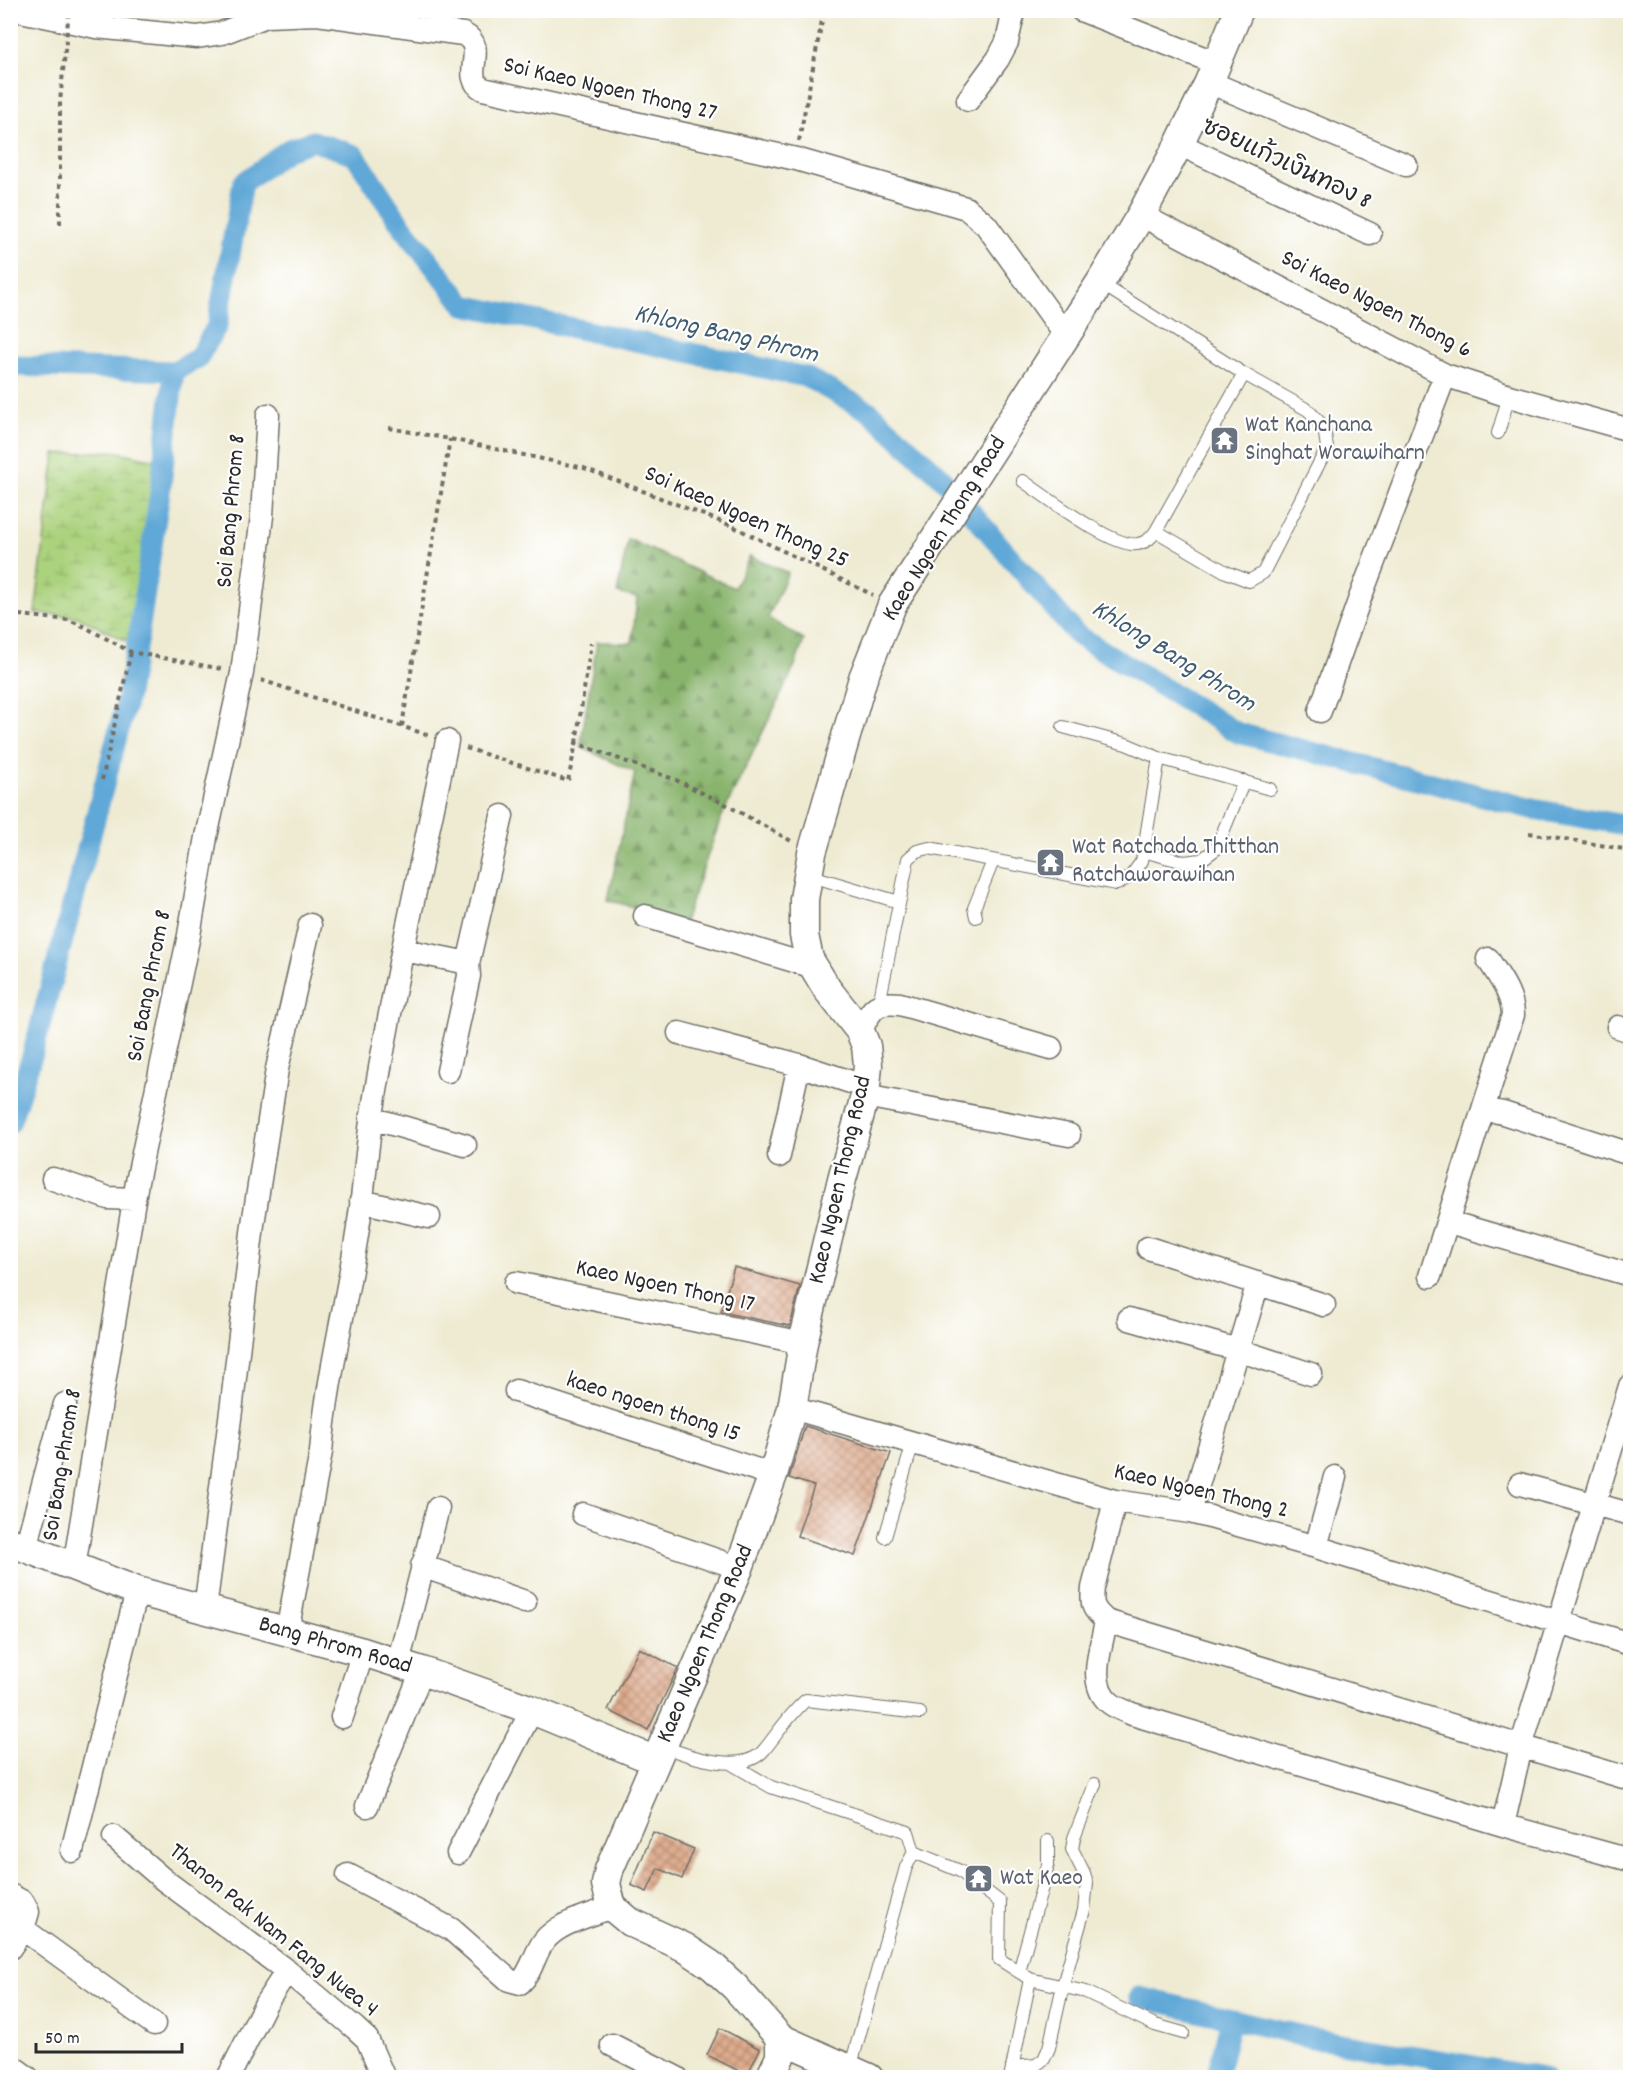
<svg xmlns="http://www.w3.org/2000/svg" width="1641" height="2088" viewBox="0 0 1641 2088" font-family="Dekko,'Playpen Sans Thai',sans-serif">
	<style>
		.forest { fill: url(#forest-firs); stroke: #5a704c; stroke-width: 1.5 }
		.wetland { fill: url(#wetland-marsh); stroke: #6b7e54; stroke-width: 1.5 }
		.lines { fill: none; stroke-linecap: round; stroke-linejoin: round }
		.canal { stroke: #60a8d7; stroke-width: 21 }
		.building { fill: url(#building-cross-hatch) }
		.service-casing { stroke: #706e66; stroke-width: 14 }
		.minor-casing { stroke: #706e66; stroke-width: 25 }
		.tertiary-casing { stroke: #706e66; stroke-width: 31 }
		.path { stroke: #706e66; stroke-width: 4; stroke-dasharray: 4.5 4.5; stroke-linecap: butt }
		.service { stroke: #fff; stroke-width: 12 }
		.minor { stroke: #fff; stroke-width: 22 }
		.tertiary { stroke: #fff; stroke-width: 28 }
		.path-bridge { stroke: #706e66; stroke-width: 4; stroke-dasharray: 4.5 4.5; stroke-linecap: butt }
		.labels { text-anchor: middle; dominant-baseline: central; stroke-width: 4.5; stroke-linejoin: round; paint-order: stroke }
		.street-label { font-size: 24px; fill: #2b2b2b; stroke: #fff }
		.worship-label { font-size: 24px; fill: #5b616d; stroke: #fff; text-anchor: start }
		.water-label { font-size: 26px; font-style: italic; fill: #405d70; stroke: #fff }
	</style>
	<defs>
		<pattern id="forest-firs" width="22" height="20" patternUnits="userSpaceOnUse" patternTransform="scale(1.5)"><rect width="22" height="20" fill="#88b46c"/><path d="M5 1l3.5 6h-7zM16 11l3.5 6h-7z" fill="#6f9359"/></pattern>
		<pattern id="wetland-marsh" width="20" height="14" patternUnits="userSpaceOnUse" patternTransform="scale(1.5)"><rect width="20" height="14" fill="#abd27d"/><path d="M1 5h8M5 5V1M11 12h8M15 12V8" fill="none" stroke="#93b46c"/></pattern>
		<pattern id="building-cross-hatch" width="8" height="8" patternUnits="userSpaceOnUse" patternTransform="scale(1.5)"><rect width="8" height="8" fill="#deab8d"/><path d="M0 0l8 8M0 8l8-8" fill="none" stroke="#b48b73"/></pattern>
	</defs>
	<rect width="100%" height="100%" fill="#fff"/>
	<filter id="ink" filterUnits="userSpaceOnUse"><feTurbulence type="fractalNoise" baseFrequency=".0167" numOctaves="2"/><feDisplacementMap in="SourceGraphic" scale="12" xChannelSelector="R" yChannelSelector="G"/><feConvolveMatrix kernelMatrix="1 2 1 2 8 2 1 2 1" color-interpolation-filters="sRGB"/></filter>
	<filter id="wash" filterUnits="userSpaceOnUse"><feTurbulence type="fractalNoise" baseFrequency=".008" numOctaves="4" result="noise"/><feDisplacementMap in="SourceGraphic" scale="24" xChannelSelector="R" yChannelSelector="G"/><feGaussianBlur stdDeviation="1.35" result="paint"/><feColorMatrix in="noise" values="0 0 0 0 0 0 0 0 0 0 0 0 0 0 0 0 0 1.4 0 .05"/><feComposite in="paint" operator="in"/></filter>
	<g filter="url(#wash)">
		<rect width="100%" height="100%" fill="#efebd3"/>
		<!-- forest -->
		<path class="forest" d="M 628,539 L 734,588 L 750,556 L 788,573 L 768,618 L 804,640 L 794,668 L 721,818 L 684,922 L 608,900 L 635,772 L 580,747 L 597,642 L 632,643 L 637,598 L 617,593 Z"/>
		<!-- wetland -->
		<path class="wetland" d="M 113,451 L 157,460 L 133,644 L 78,617 L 35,613 L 55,454 Z"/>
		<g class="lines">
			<!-- canal -->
			<path class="canal" d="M 10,363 L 17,366 L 174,371 L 198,358 L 217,326 L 243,183 L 289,149 L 313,141 L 355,155 L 399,222 L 464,305 L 806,377 L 870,412 L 941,477 L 1077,635 L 1238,733 L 1533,809 L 1630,826
				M 10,1123 L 32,1056 L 127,699 L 139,632 L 161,485 L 174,371
				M 1139,1997 L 1312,2038 L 1544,2078
				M 1216,2078 L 1231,2019"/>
		</g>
		<g id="blocks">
			<!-- building -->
			<path class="building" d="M 734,1267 L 800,1286 L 790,1326 L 721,1312 Z
				M 805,1426 L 891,1453 L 855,1556 L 797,1536 L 814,1486 L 789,1478 Z
				M 639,1648 L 678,1668 L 648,1730 L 608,1710 Z
				M 653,1832 L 694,1849 L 682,1879 L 658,1868 L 647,1892 L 631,1885 Z
				M 720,2028 L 760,2049 L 747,2075 L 707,2055 Z"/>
		</g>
	</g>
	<g filter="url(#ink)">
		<use href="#blocks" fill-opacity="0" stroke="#706e66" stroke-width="1.5"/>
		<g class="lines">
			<defs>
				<path id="service" d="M 1498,433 L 1509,396
					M 1023,481 C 1045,496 1114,549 1138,544 C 1147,542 1151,538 1156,531 L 1244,374 L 1100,283
					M 1156,531 L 1226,572 L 1249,581 L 1263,573 L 1327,448 L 1324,427 L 1308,410 L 1244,374
					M 1159,758 L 1270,789
					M 1143,851 L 1184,862 L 1201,860 L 1216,849 L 1244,781
					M 808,875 L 899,902
					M 976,917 L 974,908 L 993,861
					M 879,1004 L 908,859 L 917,851 L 929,848 L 1117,884 L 1131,876 L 1142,861 L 1159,758 L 1126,744 L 1063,727
					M 885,1537 L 913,1443
					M 663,1746 C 689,1757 743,1775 764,1750 C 778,1733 789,1715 806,1700 L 920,1713
					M 732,1764 L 771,1787 L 908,1832 L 914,1852 L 906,1867 L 850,2069
					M 914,1852 L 960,1871 L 1000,1902 L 999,1959 L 1030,1979 L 1086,1992 L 1155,2025 L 1183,2033
					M 1019,1972 L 1048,1865 L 1048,1841
					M 1012,2067 L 1036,2065 L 1044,2059 L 1049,2048 L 1063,1985 L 1084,1910 L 1087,1883 L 1084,1873 L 1072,1849 L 1074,1838 L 1095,1784
					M 1010,2078 L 1030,1979"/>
				<path id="minor" d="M 16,10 L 96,27 L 197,37 L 222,33 L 266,16 L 317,14 L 463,34 C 490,47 459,76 483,89 L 796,159 L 966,208 L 986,225 L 1066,336
					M 1081,10 L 1216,63
					M 1209,82 L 1406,165
					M 968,100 L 998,59 L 1007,42 L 1014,10
					M 1179,144 L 1370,234
					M 1141,215 L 1445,375 L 1509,396 L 1630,430
					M 1320,711 L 1360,598 L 1445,375
					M 645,916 L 814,967
					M 404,950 L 468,963 L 469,976 L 448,1071
					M 468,963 L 502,816
					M 1618,1027 L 1630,1031
					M 860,1031 C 872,1010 873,1001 900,1004 L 1051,1048
					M 679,1033 L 799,1065 L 866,1087
					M 865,1096 L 1069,1135
					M 1484,1109 L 1503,1113 L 1630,1154
					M 371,1118 L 465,1145
					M 779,1156 L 799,1065
					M 53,1179 L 108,1198 L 134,1199
					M 361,1201 L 429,1217
					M 1449,1222 L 1630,1275
					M 1148,1248 L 1324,1305
					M 1430,1276 L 1513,1015 C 1513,994 1499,977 1488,959
					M 516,1283 L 803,1343
					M 1129,1319 L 1238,1350 L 1311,1374
					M 516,1391 L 773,1475
					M 792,1408 L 1115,1501 L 1190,1512 L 1210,1517 L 1316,1547 L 1630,1644
					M 1520,1484 L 1630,1514
					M 1115,1501 L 1093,1588 C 1091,1606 1093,1609 1106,1621 C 1102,1647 1086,1683 1110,1703 C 1116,1708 1125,1711 1132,1714 L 1503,1825 L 1630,1860
					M 1190,1512 L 1258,1283
					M 583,1514 L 739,1568
					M 26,1547 L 65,1404
					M 1316,1547 L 1335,1477
					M 422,1566 L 525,1602
					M 74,1567 L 137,1182 L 189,935 L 206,837 L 242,673 L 262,516 L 268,415
					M 205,1609 L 232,1403 L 253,1224 L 277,1069 L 310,925
					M 1106,1621 L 1630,1779
					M 287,1632 L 321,1452 C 327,1377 347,1303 358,1228 C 364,1191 366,1153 372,1115 C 392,990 421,866 447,741
					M 398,1663 L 438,1508
					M 342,1717 L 363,1652
					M 367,1806 L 422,1671
					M 1503,1825 L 1521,1747 L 1630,1386
					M 114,1837 L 164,1880 L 287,1971 L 355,2028 L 367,2039 L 384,2078
					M 72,1851 L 137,1591
					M 458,1853 L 532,1710
					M 348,1875 L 451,1929 L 509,1980 L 520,1983 C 532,1972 534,1954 544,1941 C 559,1922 590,1916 612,1907
					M 10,1895 L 23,1902 L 28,1912 L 23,1929 L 10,1948
					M 23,1929 L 154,2024
					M 612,2045 L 677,2078
					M 10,2065 L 28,2078
					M 228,2078 L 266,2003 L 287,1971"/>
				<path id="tertiary" d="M 10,1542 L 137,1591 L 363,1652 L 422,1671 L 532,1710 L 656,1761
					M 770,2078 L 780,2057 L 780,2038
					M 869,2078 L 780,2038 L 735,1987 L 711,1965 L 684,1947 L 630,1922 L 612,1907 L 606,1884 L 609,1870 L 739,1568 L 773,1475 L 792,1408 L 803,1343 L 842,1179 L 865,1096 L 868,1065 L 866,1046 L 860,1031 L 827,989 L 809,959 L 804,935 L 804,899 L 812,853 L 863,678 L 892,605 L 1100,283 L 1141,215 L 1179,144 L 1209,82 L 1239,10"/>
			</defs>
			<!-- service casing -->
			<use href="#service" class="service-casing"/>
			<!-- minor casing -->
			<use href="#minor" class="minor-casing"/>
			<!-- tertiary casing -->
			<use href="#tertiary" class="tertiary-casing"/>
			<!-- path -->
			<path class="path" d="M 799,141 L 824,10
				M 389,428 L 450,439 L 584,468 L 732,526 L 873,595
				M 10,614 L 68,620 L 83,626 L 131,652 L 222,669
				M 261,680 L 428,735
				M 402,726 L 450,439
				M 576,743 L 591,643
				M 466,748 L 568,781 L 576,743 L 676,780 L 725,804 L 793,842
				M 102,780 L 131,652
				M 1529,833 L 1630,850"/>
			<!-- service -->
			<use href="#service" class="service"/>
			<!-- minor -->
			<use href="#minor" class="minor"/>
			<!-- tertiary -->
			<use href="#tertiary" class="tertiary"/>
			<!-- path-bridge -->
			<path class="path-bridge" d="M 60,224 L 60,102 L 69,10"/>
		</g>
	</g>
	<!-- icons -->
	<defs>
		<symbol id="temple-square" viewBox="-11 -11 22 22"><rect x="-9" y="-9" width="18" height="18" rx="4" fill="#6b7280" stroke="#fff"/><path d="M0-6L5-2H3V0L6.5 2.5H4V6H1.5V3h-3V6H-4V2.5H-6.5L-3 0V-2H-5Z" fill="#fff"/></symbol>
	</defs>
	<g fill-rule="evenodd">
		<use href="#temple-square" x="1208" y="424" width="33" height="33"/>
		<use href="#temple-square" x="1034" y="846" width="33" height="33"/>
		<use href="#temple-square" x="962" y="1862" width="33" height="33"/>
	</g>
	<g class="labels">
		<!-- street labels -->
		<g class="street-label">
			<text transform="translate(610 90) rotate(13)">Soi Kaeo Ngoen Thong 27</text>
			<text transform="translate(1286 165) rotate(25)">ซอยแก้วเงินทอง 8</text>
			<text transform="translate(1376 305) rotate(27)">Soi Kaeo Ngoen Thong 6</text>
			<text transform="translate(232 511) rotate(-85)">Soi Bang Phrom 8</text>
			<text transform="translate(746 518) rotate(24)">Soi Kaeo Ngoen Thong 25</text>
			<text transform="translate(945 529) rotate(-58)">Kaeo Ngoen Thong Road</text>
			<text transform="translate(150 986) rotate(-79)">Soi Bang Phrom 8</text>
			<text transform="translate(841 1180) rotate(-77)">Kaeo Ngoen Thong Road</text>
			<text transform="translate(665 1287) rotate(12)">Kaeo Ngoen Thong 17</text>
			<text transform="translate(653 1408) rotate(18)">kaeo ngoen thong 15</text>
			<text transform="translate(63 1465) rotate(-81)">Soi Bang Phrom 8</text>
			<text transform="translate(1201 1492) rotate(13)">Kaeo Ngoen Thong 2</text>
			<text transform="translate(706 1644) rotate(-67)">Kaeo Ngoen Thong Road</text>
			<text transform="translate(335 1646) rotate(16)">Bang Phrom Road</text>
			<text transform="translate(273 1931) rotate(39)">Thanon Pak Nam Fang Nuea 4</text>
		</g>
		<!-- worship labels -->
		<g class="worship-label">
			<text x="1245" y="426">Wat Kanchana<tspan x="1245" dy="28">Singhat Worawiharn</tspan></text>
			<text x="1072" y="848">Wat Ratchada Thitthan<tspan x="1072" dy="28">Ratchaworawihan</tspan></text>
			<text x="1000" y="1879">Wat Kaeo</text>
		</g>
		<!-- water labels -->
		<g class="water-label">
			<text transform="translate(726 335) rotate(13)">Khlong Bang Phrom</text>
			<text transform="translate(1173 657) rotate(32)">Khlong Bang Phrom</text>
		</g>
	</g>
	<!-- margin -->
	<rect width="1641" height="2088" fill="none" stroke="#fff" stroke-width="36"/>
	<!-- scale -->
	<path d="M36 2043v9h146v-9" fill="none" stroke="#2b2b2b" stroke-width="3"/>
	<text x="45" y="2043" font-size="18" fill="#2b2b2b" stroke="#ffffff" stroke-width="4.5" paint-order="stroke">50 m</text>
</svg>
